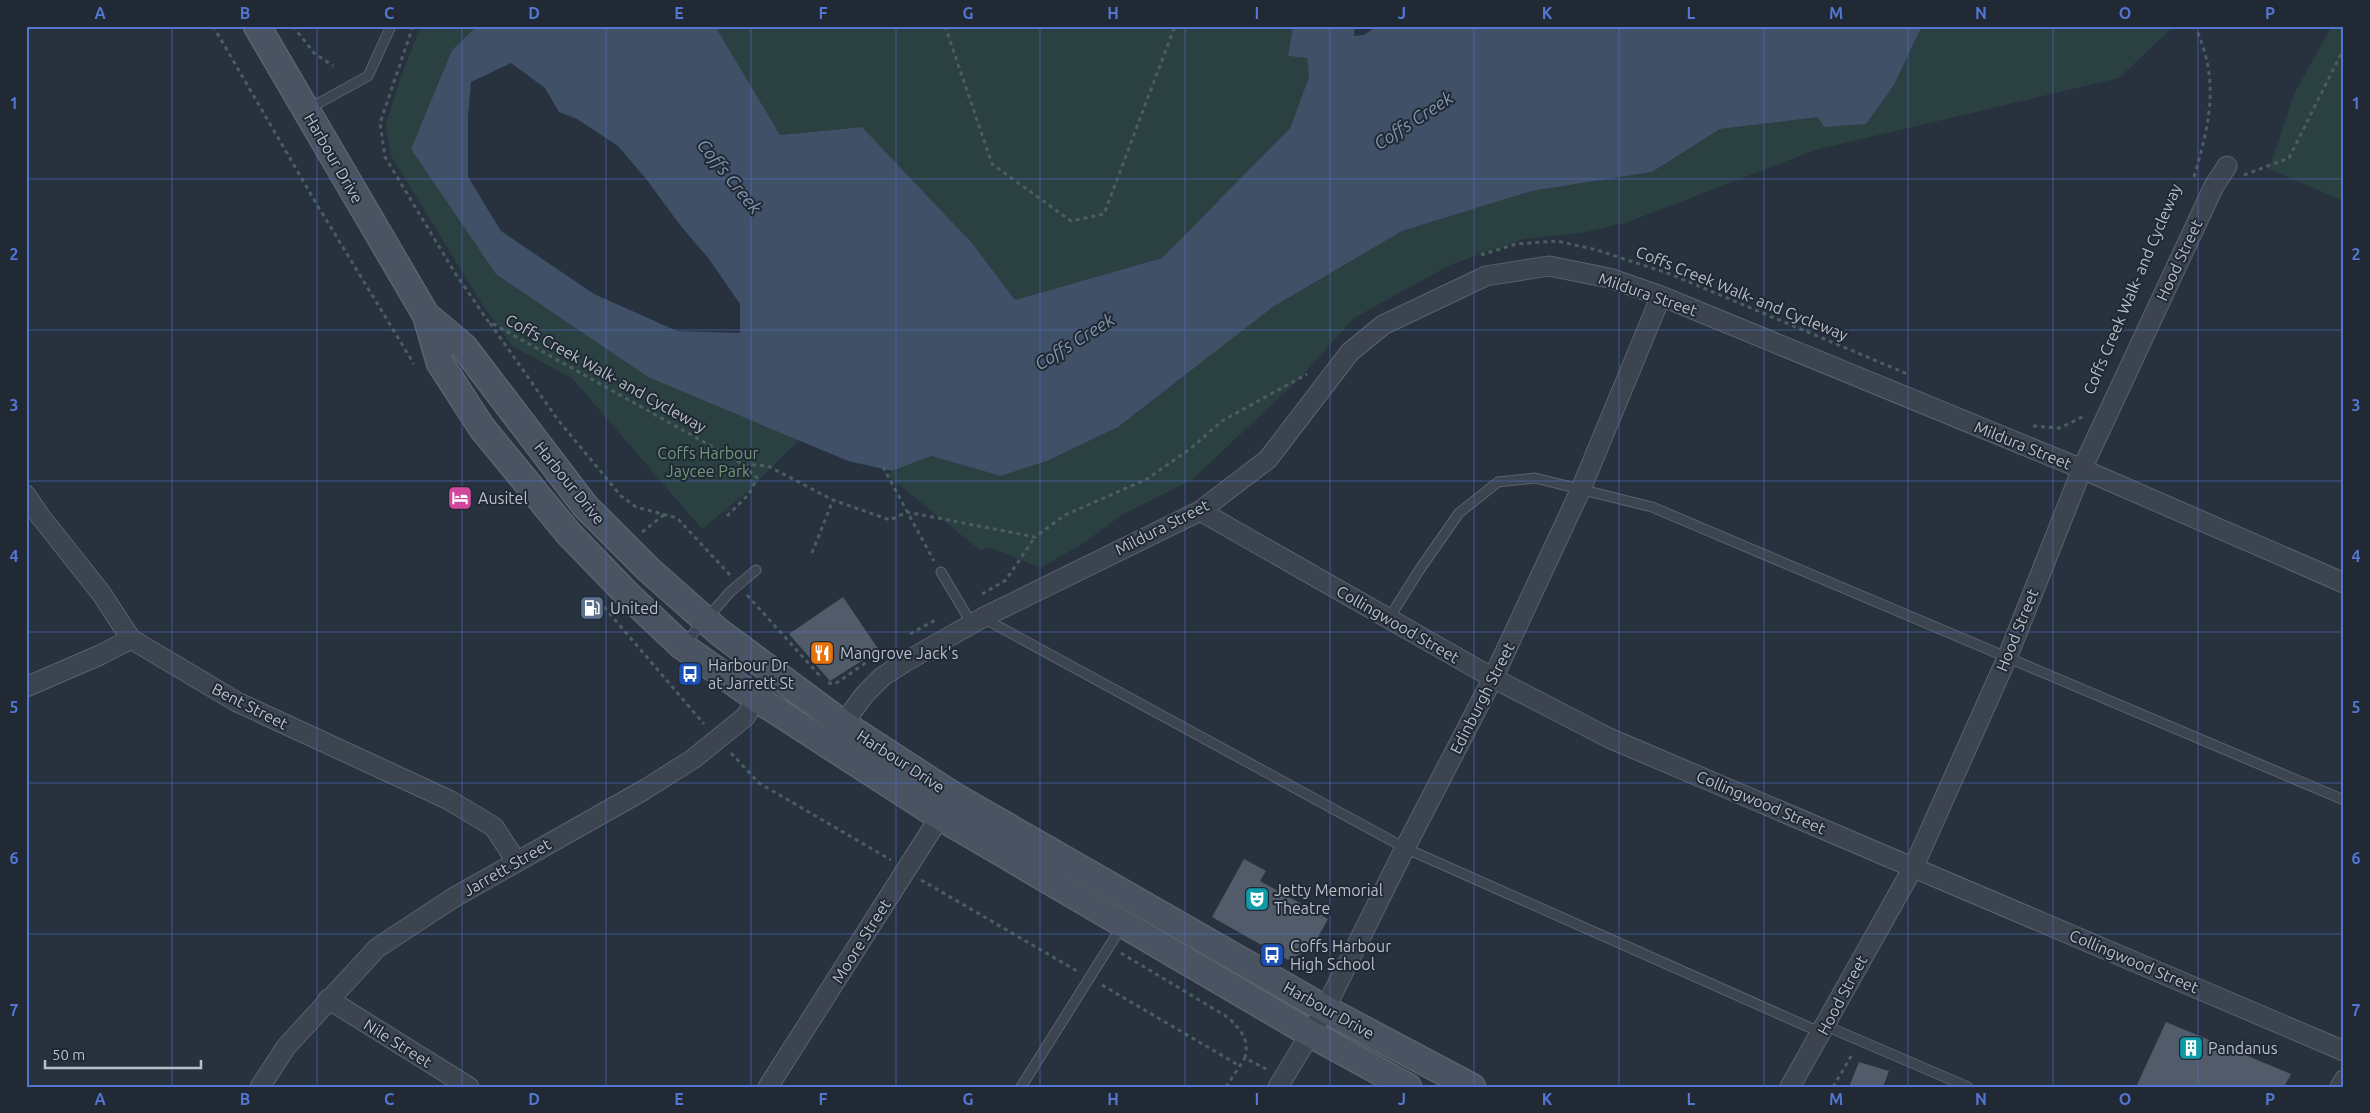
<svg xmlns="http://www.w3.org/2000/svg" width="2370" height="1113" viewBox="0 0 2370 1113" font-family="Ubuntu,sans-serif">
	<style>
		.green { fill: #2b4041 }
		.water { fill: #3f5067; fill-rule: evenodd }
		.building { fill: #515b6a }
		.lines { fill: none; stroke-linecap: round; stroke-linejoin: round }
		.lane-casing { stroke: #59626d; stroke-width: 11 }
		.street-casing { stroke: #59626d; stroke-width: 21 }
		.secondary-casing { stroke: #59626d; stroke-width: 29 }
		.path { stroke: #4a5d5f; stroke-width: 3; stroke-dasharray: 4 4; stroke-linecap: butt }
		.lane { stroke: #3c444f; stroke-width: 9 }
		.street { stroke: #3c444f; stroke-width: 19 }
		.secondary { stroke: #4a5362; stroke-width: 26 }
		.grid { fill: none; stroke: #5376d3; stroke-width: 1; stroke-opacity: 0.55 }
		.labels { text-anchor: middle; dominant-baseline: central; stroke-width: 4; stroke-linejoin: round; paint-order: stroke }
		.street-label { font-size: 16px; fill: #b8bfca; stroke: #202934 }
		.park-label { font-size: 16px; fill: #719979; stroke: #202934 }
		.poi-label { font-size: 16px; fill: #b8bfca; stroke: #202934; text-anchor: start }
		.water-label { font-size: 18px; font-style: italic; fill: #8296af; stroke: #202934 }
		.neatline { fill: none; stroke: #5376d3; stroke-width: 2 }
		.grid-label { font-size: 16px; text-anchor: middle; font-weight: bold; fill: #5376d3 }
	</style>
	<rect width="100%" height="100%" fill="#28323f"/>
	<!-- green -->
	<path class="green" d="M 421,26 L 477,26 L 452,50 L 411,149 L 648,377 L 800,439 L 747,492 L 702,529 L 572,378 L 512,346 L 482,304 L 390,154 L 386,124 L 402,74 Z
		M 715,26 L 1293,26 L 1288,56 L 1307,58 L 1309,77 L 1290,128 L 1162,258 L 1015,300 L 972,243 L 862,127 L 780,135 Z
		M 1922,26 L 2174,26 L 2119,78 L 1815,150 L 1628,222 L 1582,233 L 1524,239 L 1450,265 L 1354,318 L 1303,375 L 1193,479 L 1123,514 L 1085,542 L 1041,568 L 989,547 L 980,550 L 888,476 L 892,471 L 931,456 L 1002,476 L 1047,461 L 1118,427 L 1273,307 L 1402,231 L 1532,191 L 1652,172 L 1720,129 L 1818,117 L 1894,85 Z
		M 2332,26 L 2344,26 L 2344,201 L 2269,169 L 2295,92 Z"/>
	<!-- water -->
	<path class="water" d="M 477,26 L 715,26 L 780,135 L 862,127 L 972,243 L 1015,300 L 1162,258 L 1290,128 L 1309,77 L 1307,58 L 1288,56 L 1293,26 L 1355,26 L 1354,36 L 1364,35 L 1377,26 L 1922,26 L 1894,85 L 1866,124 L 1824,127 L 1818,117 L 1720,129 L 1652,172 L 1532,191 L 1402,231 L 1273,307 L 1118,427 L 1047,461 L 1001,476 L 931,456 L 892,471 L 848,461 L 648,377 L 496,274 L 411,149 L 452,50 ZM 511,63 L 545,88 L 559,112 L 577,119 L 618,146 L 647,180 L 680,225 L 709,259 L 740,304 L 740,333 L 677,331 L 594,294 L 501,231 L 468,177 L 468,116 L 471,82 Z"/>
	<!-- building -->
	<path class="building" d="M 843,597 L 879,650 L 830,681 L 789,634 Z
		M 1244,859 L 1266,871 L 1260,881 L 1328,919 L 1312,948 L 1288,960 L 1212,917 Z
		M 2166,1022 L 2291,1074 L 2284,1087 L 2136,1087 Z
		M 1859,1062 L 1889,1071 L 1883,1087 L 1849,1087 Z"/>
	<g class="lines">
		<defs>
			<path id="lane" d="M 308,109 L 368,76 L 391,26
				M 941,572 L 972,624
				M 983,618 L 1405,848 L 1822,1033
				M 1389,618 L 1420,569 L 1459,513 L 1498,482 L 1535,478 L 1652,507 L 2344,800
				M 683,645 L 731,591 L 756,570
				M 1826,1026 L 1968,1087
				M 1021,1087 L 1122,926"/>
			<path id="street" d="M 26,495 L 40,516 L 101,593 L 131,639 L 237,702 L 449,800 L 494,827 L 516,861
				M 1200,511 L 1493,678 L 1609,738 L 2344,1051
				M 26,687 L 100,655 L 131,639
				M 843,724 L 865,694 L 882,677 L 905,662 L 982,618 L 1200,511 L 1268,459 L 1350,352 L 1383,325 L 1486,276 L 1549,266 L 1609,278 L 1661,296 L 2082,469 L 2344,583
				M 328,999 L 469,1087
				M 260,1087 L 286,1047 L 377,948 L 453,898 L 644,790 L 693,759 L 745,717 L 774,672
				M 768,1087 L 946,807
				M 1278,1087 L 1325,1009 L 1405,848 L 1493,678 L 1581,489 L 1661,296
				M 1790,1087 L 1914,866 L 2007,658 L 2082,469 L 2214,186 L 2227,166
				M 2340,1087 L 2344,1080"/>
			<path id="secondary" d="M 257,26 L 426,315 L 440,363 L 482,428 L 569,534 L 629,596 L 682,646 L 756,698 L 939,816 L 1311,1034 L 1408,1087
				M 426,315 L 464,347 L 585,506 L 649,570 L 719,632 L 843,724 L 954,796 L 1325,1009 L 1472,1087"/>
		</defs>
		<!-- lane casing -->
		<use href="#lane" class="lane-casing"/>
		<!-- street casing -->
		<use href="#street" class="street-casing"/>
		<!-- secondary casing -->
		<use href="#secondary" class="secondary-casing"/>
		<!-- path -->
		<path class="path" d="M 213,26 L 316,203 L 414,364
			M 293,26 L 314,53 L 333,66
			M 413,26 L 380,123 L 385,157 L 455,273 L 488,321 L 743,464 L 768,466 L 833,500 L 890,520 L 907,512 L 1035,537 L 1065,515 L 1147,479 L 1190,449 L 1222,421 L 1307,374
			M 945,26 L 992,164 L 1071,221 L 1104,214 L 1175,26
			M 2244,175 L 2289,158 L 2344,48
			M 2194,177 C 2210,122 2220,81 2195,26
			M 1481,255 L 1516,244 L 1557,241 L 1597,250 L 1670,274 L 1910,375
			M 490,323 L 558,420 L 621,496 L 636,507 L 677,518 L 730,575
			M 2033,426 L 2060,428 L 2084,416
			M 883,467 L 934,561
			M 727,516 L 749,494 L 757,478 L 743,465
			M 642,532 L 665,514
			M 812,553 L 833,500
			M 982,594 L 1006,580 L 1035,537
			M 747,595 L 820,676
			M 604,607 L 704,724
			M 910,634 L 937,619
			M 828,683 L 835,684 L 867,662
			M 731,753 L 759,783 L 891,860
			M 921,880 L 1077,971
			M 1121,953 L 1229,1018 C 1242,1032 1249,1038 1245,1058 L 1266,1069
			M 1102,985 L 1240,1066
			M 1226,1087 L 1245,1058
			M 1833,1087 L 1853,1053"/>
		<!-- lane -->
		<use href="#lane" class="lane"/>
		<!-- street -->
		<use href="#street" class="street"/>
		<!-- secondary -->
		<use href="#secondary" class="secondary"/>
	</g>
	<!-- grid -->
	<path class="grid" d="M 172,26 L 172,1087M 317,26 L 317,1087M 462,26 L 462,1087M 606,26 L 606,1087M 751,26 L 751,1087M 896,26 L 896,1087M 1040,26 L 1040,1087M 1185,26 L 1185,1087M 1330,26 L 1330,1087M 1474,26 L 1474,1087M 1619,26 L 1619,1087M 1764,26 L 1764,1087M 1908,26 L 1908,1087M 2053,26 L 2053,1087M 2198,26 L 2198,1087M 26,179 L 2344,179M 26,330 L 2344,330M 26,481 L 2344,481M 26,632 L 2344,632M 26,783 L 2344,783M 26,934 L 2344,934"/>
	<!-- icons -->
	<defs>
		<symbol id="hotel-square" viewBox="-11 -11 22 22"><rect x="-9" y="-9" width="18" height="18" rx="4" fill="#d1479c" stroke="#202934"/><path d="M-6-4.5h1.5V1H6V5H4.5V3h-9V5H-6ZM-4 0a1.8 1.8 0 1 1 3.6 0ZM.5 0V-2.5h3Q6-2.5 6 0Z" fill="#fff"/></symbol>
		<symbol id="fuel-square" viewBox="-11 -11 22 22"><rect x="-9" y="-9" width="18" height="18" rx="4" fill="#5c6f8a" stroke="#202934"/><path d="M-5.5-6h7V0h2V4h1.3V-2.5L3-4.5l.8-.8L6-3V5H2.5V1h-1V6h-7ZM-4.2-4.7v3.2H.2V-4.7Z" fill="#fff"/></symbol>
		<symbol id="restaurant-square" viewBox="-11 -11 22 22"><rect x="-9" y="-9" width="18" height="18" rx="4" fill="#e8710a" stroke="#202934"/><path d="M-5-6h1v4h1v-4h1v4h1v-4h1v5L-1.5 .5V6h-2V.5L-5-1ZM5-6V6H3V1.5H1.5Q1.5-4 5-6Z" fill="#fff"/></symbol>
		<symbol id="bus-square" viewBox="-11 -11 22 22"><rect x="-9" y="-9" width="18" height="18" rx="4" fill="#1a4fb4" stroke="#202934"/><path d="M-5-6H5V4H4V6H2V4H-2V6H-4V4H-5ZM-3.5-4V0h7V-4ZM-3.5 1.2v1.5H-2V1.2ZM2 1.2v1.5H3.5V1.2Z" fill="#fff"/></symbol>
		<symbol id="theatre-square" viewBox="-11 -11 22 22"><rect x="-9" y="-9" width="18" height="18" rx="4" fill="#0f9aa8" stroke="#202934"/><path d="M-5-5.5Q0-4 5-5.5V0Q5 5 0 6Q-5 5-5 0ZM-3.3-2.5H-1v1.5H-3.3ZM1-2.5H3.3v1.5H1ZM-2.8 1Q0 5.5 2.8 1Z" fill="#fff"/></symbol>
		<symbol id="building-square" viewBox="-11 -11 22 22"><rect x="-9" y="-9" width="18" height="18" rx="4" fill="#0f9aa8" stroke="#202934"/><path d="M-4-6H4V6H1V3H-1V6H-4ZM-2.5-4.3h1.7v1.8h-1.7ZM.8-4.3h1.7v1.8H.8ZM-2.5-1h1.7V.8h-1.7ZM.8-1h1.7V.8H.8Z" fill="#fff"/></symbol>
	</defs>
	<g fill-rule="evenodd">
		<use href="#hotel-square" x="446" y="484" width="28" height="28"/>
		<use href="#fuel-square" x="578" y="594" width="28" height="28"/>
		<use href="#restaurant-square" x="808" y="639" width="28" height="28"/>
		<use href="#bus-square" x="676" y="660" width="28" height="28"/>
		<use href="#theatre-square" x="1243" y="885" width="28" height="28"/>
		<use href="#bus-square" x="1258" y="941" width="28" height="28"/>
		<use href="#building-square" x="2177" y="1034" width="28" height="28"/>
	</g>
	<g class="labels">
		<!-- street labels -->
		<g class="street-label">
			<text transform="translate(334 158) rotate(60)">Harbour Drive</text>
			<text transform="translate(2179 260) rotate(-65)">Hood Street</text>
			<text transform="translate(2132 289) rotate(-67)">Coffs Creek Walk- and Cycleway</text>
			<text transform="translate(1742 293) rotate(22)">Coffs Creek Walk- and Cycleway</text>
			<text transform="translate(1648 294) rotate(19)">Mildura Street</text>
			<text transform="translate(606 373) rotate(29)">Coffs Creek Walk- and Cycleway</text>
			<text transform="translate(2023 445) rotate(22)">Mildura Street</text>
			<text transform="translate(570 483) rotate(51)">Harbour Drive</text>
			<text transform="translate(1162 527) rotate(-27)">Mildura Street</text>
			<text transform="translate(1398 624) rotate(30)">Collingwood Street</text>
			<text transform="translate(2017 630) rotate(-68)">Hood Street</text>
			<text transform="translate(1482 698) rotate(-63)">Edinburgh Street</text>
			<text transform="translate(250 706) rotate(27)">Bent Street</text>
			<text transform="translate(901 761) rotate(33)">Harbour Drive</text>
			<text transform="translate(1761 802) rotate(23)">Collingwood Street</text>
			<text transform="translate(507 867) rotate(-30)">Jarrett Street</text>
			<text transform="translate(861 941) rotate(-58)">Moore Street</text>
			<text transform="translate(2134 961) rotate(23)">Collingwood Street</text>
			<text transform="translate(1842 995) rotate(-62)">Hood Street</text>
			<text transform="translate(1329 1010) rotate(29)">Harbour Drive</text>
			<text transform="translate(398 1043) rotate(32)">Nile Street</text>
		</g>
		<!-- park labels -->
		<g class="park-label">
			<text x="708" y="453">Coffs Harbour<tspan x="708" dy="18">Jaycee Park</tspan></text>
		</g>
		<!-- poi labels -->
		<g class="poi-label">
			<text x="478" y="498">Ausitel</text>
			<text x="610" y="608">United</text>
			<text x="840" y="653">Mangrove Jack's</text>
			<text x="708" y="665">Harbour Dr<tspan x="708" dy="18">at Jarrett St</tspan></text>
			<text x="1274" y="890">Jetty Memorial<tspan x="1274" dy="18">Theatre</tspan></text>
			<text x="1290" y="946">Coffs Harbour<tspan x="1290" dy="18">High School</tspan></text>
			<text x="2208" y="1048">Pandanus</text>
		</g>
		<!-- water labels -->
		<g class="water-label">
			<text transform="translate(1413 120) rotate(-33)">Coffs Creek</text>
			<text transform="translate(730 176) rotate(51)">Coffs Creek</text>
			<text transform="translate(1074 341) rotate(-32)">Coffs Creek</text>
		</g>
	</g>
	<!-- border -->
	<rect width="2370" height="1113" fill="none" stroke="#202934" stroke-width="55"/>
	<!-- scale -->
	<path d="M45 1060v8h156v-8" fill="none" stroke="#b8bfca" stroke-width="2.5"/>
	<text x="52" y="1060" font-size="15" fill="#b8bfca" stroke="#202934" stroke-width="4" paint-order="stroke">50 m</text>
	<rect x="28" y="28" width="2314" height="1058" class="neatline"/>
	<g class="grid-label">
		<text x="100" y="19">A</text>
		<text x="245" y="19">B</text>
		<text x="389" y="19">C</text>
		<text x="534" y="19">D</text>
		<text x="679" y="19">E</text>
		<text x="823" y="19">F</text>
		<text x="968" y="19">G</text>
		<text x="1113" y="19">H</text>
		<text x="1257" y="19">I</text>
		<text x="1402" y="19">J</text>
		<text x="1547" y="19">K</text>
		<text x="1691" y="19">L</text>
		<text x="1836" y="19">M</text>
		<text x="1981" y="19">N</text>
		<text x="2125" y="19">O</text>
		<text x="2270" y="19">P</text>
		<text x="14" y="109">1</text>
		<text x="2356" y="109">1</text>
		<text x="14" y="260">2</text>
		<text x="2356" y="260">2</text>
		<text x="14" y="411">3</text>
		<text x="2356" y="411">3</text>
		<text x="14" y="562">4</text>
		<text x="2356" y="562">4</text>
		<text x="14" y="713">5</text>
		<text x="2356" y="713">5</text>
		<text x="14" y="864">6</text>
		<text x="2356" y="864">6</text>
		<text x="14" y="1016">7</text>
		<text x="2356" y="1016">7</text>
		<text x="100" y="1105">A</text>
		<text x="245" y="1105">B</text>
		<text x="389" y="1105">C</text>
		<text x="534" y="1105">D</text>
		<text x="679" y="1105">E</text>
		<text x="823" y="1105">F</text>
		<text x="968" y="1105">G</text>
		<text x="1113" y="1105">H</text>
		<text x="1257" y="1105">I</text>
		<text x="1402" y="1105">J</text>
		<text x="1547" y="1105">K</text>
		<text x="1691" y="1105">L</text>
		<text x="1836" y="1105">M</text>
		<text x="1981" y="1105">N</text>
		<text x="2125" y="1105">O</text>
		<text x="2270" y="1105">P</text>
	</g>
</svg>
